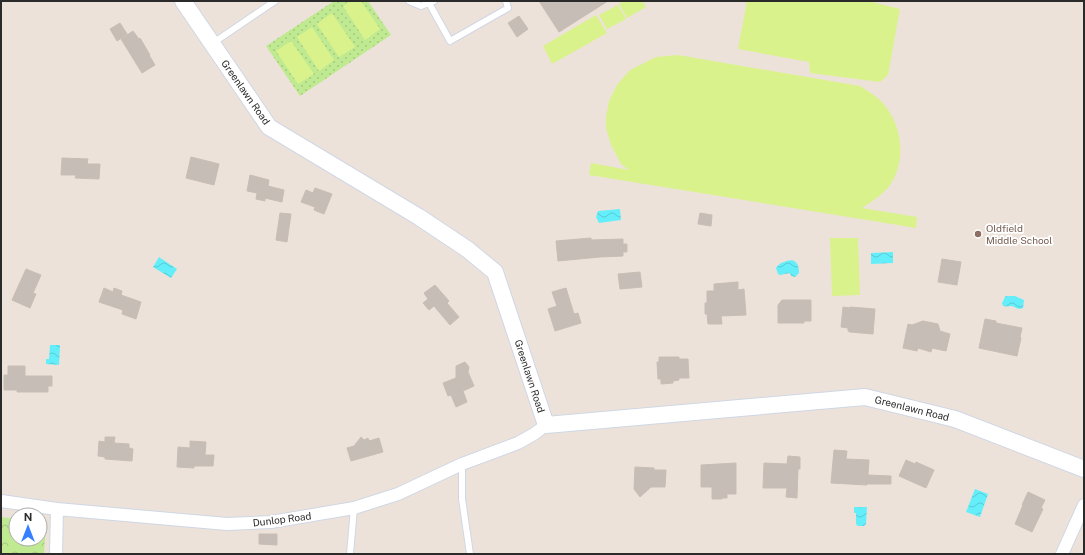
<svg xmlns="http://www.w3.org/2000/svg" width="1085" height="555" viewBox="0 0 1085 555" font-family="'Public Sans',sans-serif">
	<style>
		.grass { fill: url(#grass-dots) }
		.forest { fill: url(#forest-crowns) }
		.pitch { fill: #daf28c }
		.water { fill: url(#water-waves) }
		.building { fill: #c5bdb6; stroke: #c9bdb4 }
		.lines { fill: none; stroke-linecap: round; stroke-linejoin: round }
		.service-casing { stroke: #cfd7e4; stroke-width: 8 }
		.minor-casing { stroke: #cfd7e4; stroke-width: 14 }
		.secondary-casing { stroke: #cfd7e4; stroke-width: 18 }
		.service { stroke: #fff; stroke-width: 6 }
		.minor { stroke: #fff; stroke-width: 12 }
		.secondary { stroke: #fff; stroke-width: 16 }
		.education-dot { fill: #8d6e63; stroke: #fff; stroke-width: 1.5 }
		.labels { text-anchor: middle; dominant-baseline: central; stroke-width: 3.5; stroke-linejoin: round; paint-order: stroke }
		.street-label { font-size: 10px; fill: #2a2a2a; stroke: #fff }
		.education-label { font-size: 10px; fill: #785e54; stroke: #fff; text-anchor: start }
	</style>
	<defs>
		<pattern id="grass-dots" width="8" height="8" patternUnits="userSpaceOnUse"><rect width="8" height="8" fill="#c0ea91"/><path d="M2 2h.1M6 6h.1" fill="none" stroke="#a5c97d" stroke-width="1.8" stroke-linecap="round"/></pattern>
		<pattern id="forest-crowns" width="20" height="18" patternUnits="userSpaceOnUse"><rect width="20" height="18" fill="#c0ea91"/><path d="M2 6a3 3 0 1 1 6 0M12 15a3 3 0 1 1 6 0" fill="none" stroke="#a5c97d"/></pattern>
		<pattern id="water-waves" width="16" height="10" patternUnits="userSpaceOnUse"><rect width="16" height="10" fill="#63eefa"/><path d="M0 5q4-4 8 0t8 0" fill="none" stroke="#56ccd6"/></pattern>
	</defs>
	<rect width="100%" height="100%" fill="#ede2da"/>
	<!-- grass -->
	<path class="grass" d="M 334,1 L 368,1 L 391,35 L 300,96 L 266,46 Z"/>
	<!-- forest -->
	<path class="forest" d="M 1,517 L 16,519 L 16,539 L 40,539 L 40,523 L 46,524 L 44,554 L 1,554 Z"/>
	<!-- pitch -->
	<path class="pitch" d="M 351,1 L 361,1 L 380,29 L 365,40 L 343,6 Z
		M 624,1 L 642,1 L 646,7 L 627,18 L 619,4 Z
		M 747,1 L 868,1 L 900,9 L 888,75 L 880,82 L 810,73 L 809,62 L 738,49 Z
		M 618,5 L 626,19 L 607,29 L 599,15 Z
		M 332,13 L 355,47 L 339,57 L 317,24 Z
		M 596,15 L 607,33 L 552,64 L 543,46 Z
		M 312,27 L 334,60 L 319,71 L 297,37 Z
		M 291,41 L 314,74 L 298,84 L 276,51 Z
		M 678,55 L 860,86 C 867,91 875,95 881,101 C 903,124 908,163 887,189 C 879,197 871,202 862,208 L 917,217 L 916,228 L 589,175 L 591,163 L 629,170 L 621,164 L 611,145 L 606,128 L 606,117 L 609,101 L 617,85 L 630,70 L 656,57 Z
		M 830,238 L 858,238 L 860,295 L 832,296 Z"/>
	<!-- water -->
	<path class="water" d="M 620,209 L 621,220 L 599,223 L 596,217 L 598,211 Z
		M 893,252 L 893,263 L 871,264 L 871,253 Z
		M 159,257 L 177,269 L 171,278 L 153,267 Z
		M 792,260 C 798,262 799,267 799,273 L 795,277 L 791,276 L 790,273 L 780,275 L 778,274 L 776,268 C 780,262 786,261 792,260 Z
		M 1006,296 L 1015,296 L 1024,300 L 1023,308 C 1018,310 1017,308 1012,306 C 1009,306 1007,307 1003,306 L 1002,303 L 1005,297 Z
		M 50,345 L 60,345 L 59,365 L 46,364 L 46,359 L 49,359 Z
		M 975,489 L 988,494 L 980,517 L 966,512 Z
		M 854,507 L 867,507 L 866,524 L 864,526 L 858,526 L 856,524 L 856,513 L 854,513 Z"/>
	<!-- building -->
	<path class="building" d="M 539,1 L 608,1 L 559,32 Z
		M 519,16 L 528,29 L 517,37 L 508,23 Z
		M 120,23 L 127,34 L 117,41 L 110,29 Z
		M 133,31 L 139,39 L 140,38 L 150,55 L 149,55 L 155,65 L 142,73 L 121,39 Z
		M 191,157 L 219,164 L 214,185 L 186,178 Z
		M 62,158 L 88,159 L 87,164 L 100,164 L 99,179 L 75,178 L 76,175 L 61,175 Z
		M 250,175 L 269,180 L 268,186 L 284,190 L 282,202 L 265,198 L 265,201 L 256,199 L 257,193 L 247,191 Z
		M 315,188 L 332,194 L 324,214 L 314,210 L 315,207 L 301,202 L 306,190 L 313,193 Z
		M 280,213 L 291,214 L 287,242 L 276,240 Z
		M 700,213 L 712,215 L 711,226 L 698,224 Z
		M 591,238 L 591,240 L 623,239 L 623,244 L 627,244 L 627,252 L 623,252 L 623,256 L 600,257 L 558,261 L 556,241 Z
		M 942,259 L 961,262 L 957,285 L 938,282 Z
		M 26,269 L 41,275 L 33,293 L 36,294 L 30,308 L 12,300 Z
		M 640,272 L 642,287 L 620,289 L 618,274 Z
		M 738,282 L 738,290 L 744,289 L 746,315 L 721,316 L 722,324 L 708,324 L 707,314 L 705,314 L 705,303 L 707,303 L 707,291 L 714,291 L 714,284 Z
		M 435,285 L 449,301 L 447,303 L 459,317 L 450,325 L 434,306 L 429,310 L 423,303 L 428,299 L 424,293 Z
		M 104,288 L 113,292 L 114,288 L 122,291 L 121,295 L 141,302 L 136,319 L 122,314 L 123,310 L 99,302 Z
		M 566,288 L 574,314 L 578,313 L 581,323 L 555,331 L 548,309 L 557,306 L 552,292 Z
		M 782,300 L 811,300 L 811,321 L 804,321 L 804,323 L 778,323 L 778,305 Z
		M 843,307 L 850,308 L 850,307 L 875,309 L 873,334 L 850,332 L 848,331 L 848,328 L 841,327 Z
		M 985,319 L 996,321 L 996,323 L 1022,328 L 1020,337 L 1021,338 L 1017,356 L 979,348 Z
		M 923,321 L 938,324 L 940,331 L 950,334 L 946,351 L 932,348 L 931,352 L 918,348 L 917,351 L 903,348 L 908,324 L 912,325 Z
		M 659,357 L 679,357 L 679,359 L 688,359 L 689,378 L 679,378 L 679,380 L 673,381 L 673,383 L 661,384 L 661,379 L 658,379 L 657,362 L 659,362 Z
		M 465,362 L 469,367 L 468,372 L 474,386 L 463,391 L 467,402 L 456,407 L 451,395 L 448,396 L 443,383 L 456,378 L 456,366 Z
		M 8,366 L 25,366 L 25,376 L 52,376 L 52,386 L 48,386 L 48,392 L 17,392 L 17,390 L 4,390 L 4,375 L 8,375 Z
		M 105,437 L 115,437 L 114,443 L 129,444 L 129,448 L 133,449 L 132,461 L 105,459 L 105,457 L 98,456 L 99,441 L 105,442 Z
		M 361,437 L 364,440 L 368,438 L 369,441 L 379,438 L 383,452 L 351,461 L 347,448 L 354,446 Z
		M 190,441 L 206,442 L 205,455 L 214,455 L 213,466 L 194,466 L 194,468 L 177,467 L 178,447 L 190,448 Z
		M 834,450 L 847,451 L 846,459 L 869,460 L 868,475 L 891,476 L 891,484 L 867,484 L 867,485 L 831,483 Z
		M 788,456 L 800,457 L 800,469 L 798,469 L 797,498 L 786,497 L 787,488 L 763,488 L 764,463 L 787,464 Z
		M 906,460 L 915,464 L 916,462 L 934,470 L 926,488 L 899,476 Z
		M 736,463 L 736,494 L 727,494 L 727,498 L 722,498 L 722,499 L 712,499 L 712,487 L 701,487 L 701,465 Z
		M 635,467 L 654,468 L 654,470 L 666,470 L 665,487 L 651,487 L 640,497 L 634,489 Z
		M 1028,492 L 1045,500 L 1041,508 L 1043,509 L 1032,532 L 1015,524 L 1023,505 L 1022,505 Z
		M 259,534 L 277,534 L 277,545 L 259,544 Z"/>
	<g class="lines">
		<defs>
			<path id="service" d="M 409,1 L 421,6 L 434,1
				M 429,3 L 450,41 L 508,8 L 506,1
				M 213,43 L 275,1
				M 462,464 L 462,499 L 470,554
				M 350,554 L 354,508"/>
			<path id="minor" d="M 1,501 L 57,509 L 227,524 L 271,522 L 354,508 L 398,494 L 462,464 L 518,443 L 534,434 L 546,425
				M 56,554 L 57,509
				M 1062,554 L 1084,505"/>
			<path id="secondary" d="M 183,1 L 269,127 L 419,217 L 467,249 L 495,272 L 546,425 L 865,397 L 955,419 L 1084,469"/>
		</defs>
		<!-- service casing -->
		<use href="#service" class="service-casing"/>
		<!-- minor casing -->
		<use href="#minor" class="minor-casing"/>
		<!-- secondary casing -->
		<use href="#secondary" class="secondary-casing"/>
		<!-- service -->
		<use href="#service" class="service"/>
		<!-- minor -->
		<use href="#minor" class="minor"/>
		<!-- secondary -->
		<use href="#secondary" class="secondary"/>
	</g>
	<!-- markers -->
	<circle class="education-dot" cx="978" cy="234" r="4"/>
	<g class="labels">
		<!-- street labels -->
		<g class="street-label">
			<text transform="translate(246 92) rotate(55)">Greenlawn Road</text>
			<text transform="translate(530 376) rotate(72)">Greenlawn Road</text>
			<text transform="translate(912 408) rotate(14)">Greenlawn Road</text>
			<text transform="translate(282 519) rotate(-7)">Dunlop Road</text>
		</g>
		<!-- education labels -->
		<g class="education-label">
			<text x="986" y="228">Oldfield<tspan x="986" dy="12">Middle School</tspan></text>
		</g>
	</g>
	<!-- border -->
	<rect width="1085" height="555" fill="none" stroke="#2a2a2a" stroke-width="4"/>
	<!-- north arrow -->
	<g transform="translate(28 527)"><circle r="19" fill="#ffffff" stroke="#aaaaaa"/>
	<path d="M0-3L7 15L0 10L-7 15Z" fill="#3680ff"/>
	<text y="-6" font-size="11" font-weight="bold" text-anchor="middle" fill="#2a2a2a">N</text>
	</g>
</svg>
